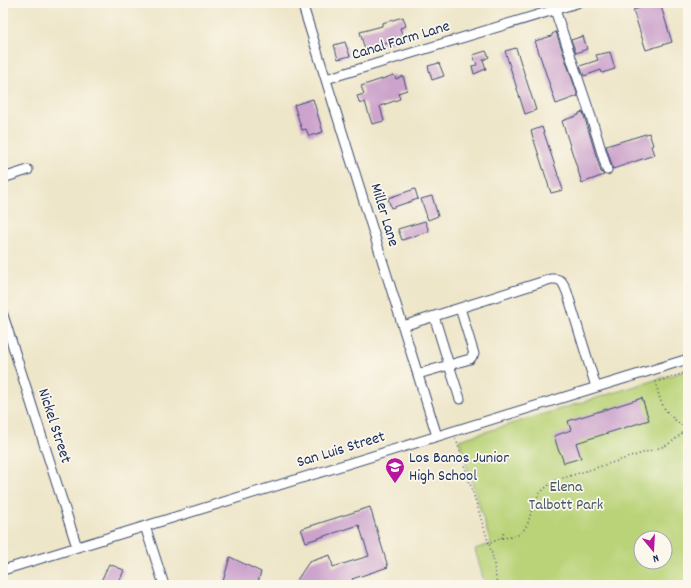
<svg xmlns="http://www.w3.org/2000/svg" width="691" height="588" viewBox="0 0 691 588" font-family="Dekko,sans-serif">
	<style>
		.green { fill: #bad378; stroke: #6a816b; fill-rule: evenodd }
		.building { fill: #cca3cc }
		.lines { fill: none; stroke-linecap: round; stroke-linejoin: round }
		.minor-casing { stroke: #3b4a6e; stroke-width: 11 }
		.path { stroke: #3b4a6e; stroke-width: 1.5; stroke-dasharray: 1 3; stroke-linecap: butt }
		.minor { stroke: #fff; stroke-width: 9 }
		.labels { text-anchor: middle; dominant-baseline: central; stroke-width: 3.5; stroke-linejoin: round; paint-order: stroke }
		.street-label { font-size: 16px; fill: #1b2f5e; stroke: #fbf7ec }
		.poi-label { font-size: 16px; fill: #1b2f5e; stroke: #fbf7ec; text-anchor: start }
		.park-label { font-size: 16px; fill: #435864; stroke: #fbf7ec }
	</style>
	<rect width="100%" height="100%" fill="#fbf7ec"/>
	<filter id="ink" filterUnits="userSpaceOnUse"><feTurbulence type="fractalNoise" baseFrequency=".025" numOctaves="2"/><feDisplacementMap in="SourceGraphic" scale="8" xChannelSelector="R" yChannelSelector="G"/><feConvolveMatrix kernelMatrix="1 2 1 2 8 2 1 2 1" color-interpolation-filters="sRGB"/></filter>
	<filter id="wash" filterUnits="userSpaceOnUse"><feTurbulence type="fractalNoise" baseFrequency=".012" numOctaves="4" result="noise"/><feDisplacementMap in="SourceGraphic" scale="16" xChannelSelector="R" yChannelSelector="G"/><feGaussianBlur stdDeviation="0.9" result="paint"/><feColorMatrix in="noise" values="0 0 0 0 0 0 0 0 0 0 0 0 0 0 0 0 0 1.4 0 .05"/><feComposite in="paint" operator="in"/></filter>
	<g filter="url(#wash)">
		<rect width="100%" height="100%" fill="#eee6c9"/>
		<!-- green -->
		<path class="green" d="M 688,370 L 688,585 L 485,585 L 475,549 L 491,544 L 459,440 ZM 641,538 L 665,538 L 665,562 L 641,562 Z"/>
		<g id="blocks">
			<!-- building -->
			<path class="building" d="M 655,3 L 660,3 L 672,42 L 646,50 L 633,10 Z
				M 403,17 L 406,26 L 400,28 L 403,37 L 394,40 L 394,42 L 388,44 L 387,43 L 365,50 L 360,32 L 382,26 L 382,23 Z
				M 556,32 L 578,96 L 556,104 L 535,41 L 552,36 L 552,34 Z
				M 583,36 L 587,49 L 576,53 L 571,40 Z
				M 345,42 L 350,56 L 338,59 L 334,45 Z
				M 516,48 L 536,110 L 525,114 L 505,51 Z
				M 486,51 L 489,57 L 483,60 L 486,69 L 474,74 L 472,66 L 477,65 L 473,55 Z
				M 610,52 L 615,69 L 602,73 L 601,70 L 584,76 L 580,66 L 598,60 L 596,55 Z
				M 439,63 L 444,76 L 432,80 L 428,66 Z
				M 394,75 L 396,79 L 403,76 L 407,90 L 398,93 L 400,99 L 380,106 L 384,121 L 372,124 L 365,102 L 360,104 L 357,96 L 364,94 L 361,86 Z
				M 313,99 L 323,132 L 309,136 L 306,129 L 302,130 L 294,105 Z
				M 583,112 L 601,172 L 604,175 L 582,183 L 562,121 L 579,115 L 579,113 Z
				M 542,127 L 563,190 L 551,193 L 531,131 Z
				M 649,133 L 653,145 L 651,146 L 654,155 L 613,169 L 606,146 Z
				M 415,189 L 418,199 L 391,208 L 388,198 Z
				M 432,196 L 438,216 L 428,220 L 421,199 Z
				M 425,221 L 429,231 L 402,240 L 398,229 Z
				M 642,398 L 649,420 L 576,443 L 581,458 L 564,463 L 560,452 L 559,452 L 554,436 L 571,430 L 568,421 Z
				M 370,507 L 388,567 L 352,579 L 354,585 L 295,585 L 297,580 L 309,562 L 330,555 L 333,567 L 369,556 L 359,525 L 306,542 L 301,529 Z
				M 230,557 L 261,572 L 257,585 L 222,585 Z
				M 109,564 L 124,570 L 118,585 L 99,585 Z"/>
		</g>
	</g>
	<g filter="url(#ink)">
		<use href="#blocks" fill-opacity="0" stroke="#3b4a6e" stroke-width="1"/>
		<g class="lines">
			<defs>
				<path id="minor" d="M 302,3 L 437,436
					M 555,10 L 592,120 L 607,170
					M 326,79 L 577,3
					M 3,178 L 28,170
					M 3,315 L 77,547
					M 434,316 L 449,365 L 470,359 L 474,354 L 460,308
					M 403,326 L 551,279 C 562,278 563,283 567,292 L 596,387
					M 418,374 L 449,365 L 460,399
					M 145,526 L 164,585
					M 3,570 L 688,359"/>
			</defs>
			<!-- minor casing -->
			<use href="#minor" class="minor-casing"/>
			<!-- path -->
			<path class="path" d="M 685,428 C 666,413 660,407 656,382 L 688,372
				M 456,439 L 489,544
				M 502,538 L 504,532
				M 497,585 L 493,558 L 489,544 C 493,542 498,539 503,538 C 509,537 516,537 521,533 C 530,525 530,511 535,501 C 539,493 546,487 554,481 L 665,446 C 673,441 680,437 685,428 L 688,429"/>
			<!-- minor -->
			<use href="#minor" class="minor"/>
		</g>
	</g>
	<!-- icons -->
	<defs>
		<symbol id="school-pin" viewBox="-11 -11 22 30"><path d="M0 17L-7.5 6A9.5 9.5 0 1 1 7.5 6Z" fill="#b5179e" stroke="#fbf7ec"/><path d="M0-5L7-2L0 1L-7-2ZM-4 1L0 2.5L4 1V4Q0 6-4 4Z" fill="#fff"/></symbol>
	</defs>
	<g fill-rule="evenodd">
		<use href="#school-pin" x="384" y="456" width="22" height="30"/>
	</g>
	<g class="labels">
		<!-- street labels -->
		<g class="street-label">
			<text transform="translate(401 41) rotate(-17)">Canal Farm Lane</text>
			<text transform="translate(384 215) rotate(73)">Miller Lane</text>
			<text transform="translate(54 426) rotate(72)">Nickel Street</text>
			<text transform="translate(341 450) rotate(-17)">San Luis Street</text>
		</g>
		<!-- poi labels -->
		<g class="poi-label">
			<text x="409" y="458">Los Banos Junior<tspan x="409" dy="18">High School</tspan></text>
		</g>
		<!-- park labels -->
		<g class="park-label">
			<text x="566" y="487">Elena<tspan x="566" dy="18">Talbott Park</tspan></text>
		</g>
	</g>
	<!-- margin -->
	<rect width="691" height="588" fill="none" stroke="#fbf7ec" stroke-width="16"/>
	<!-- north arrow -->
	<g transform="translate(653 550) rotate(162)"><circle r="19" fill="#fbf7ec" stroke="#a1a7b3"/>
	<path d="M0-3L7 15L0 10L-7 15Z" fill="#b5179e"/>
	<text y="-6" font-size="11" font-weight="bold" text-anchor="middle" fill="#1b2f5e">N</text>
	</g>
</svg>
